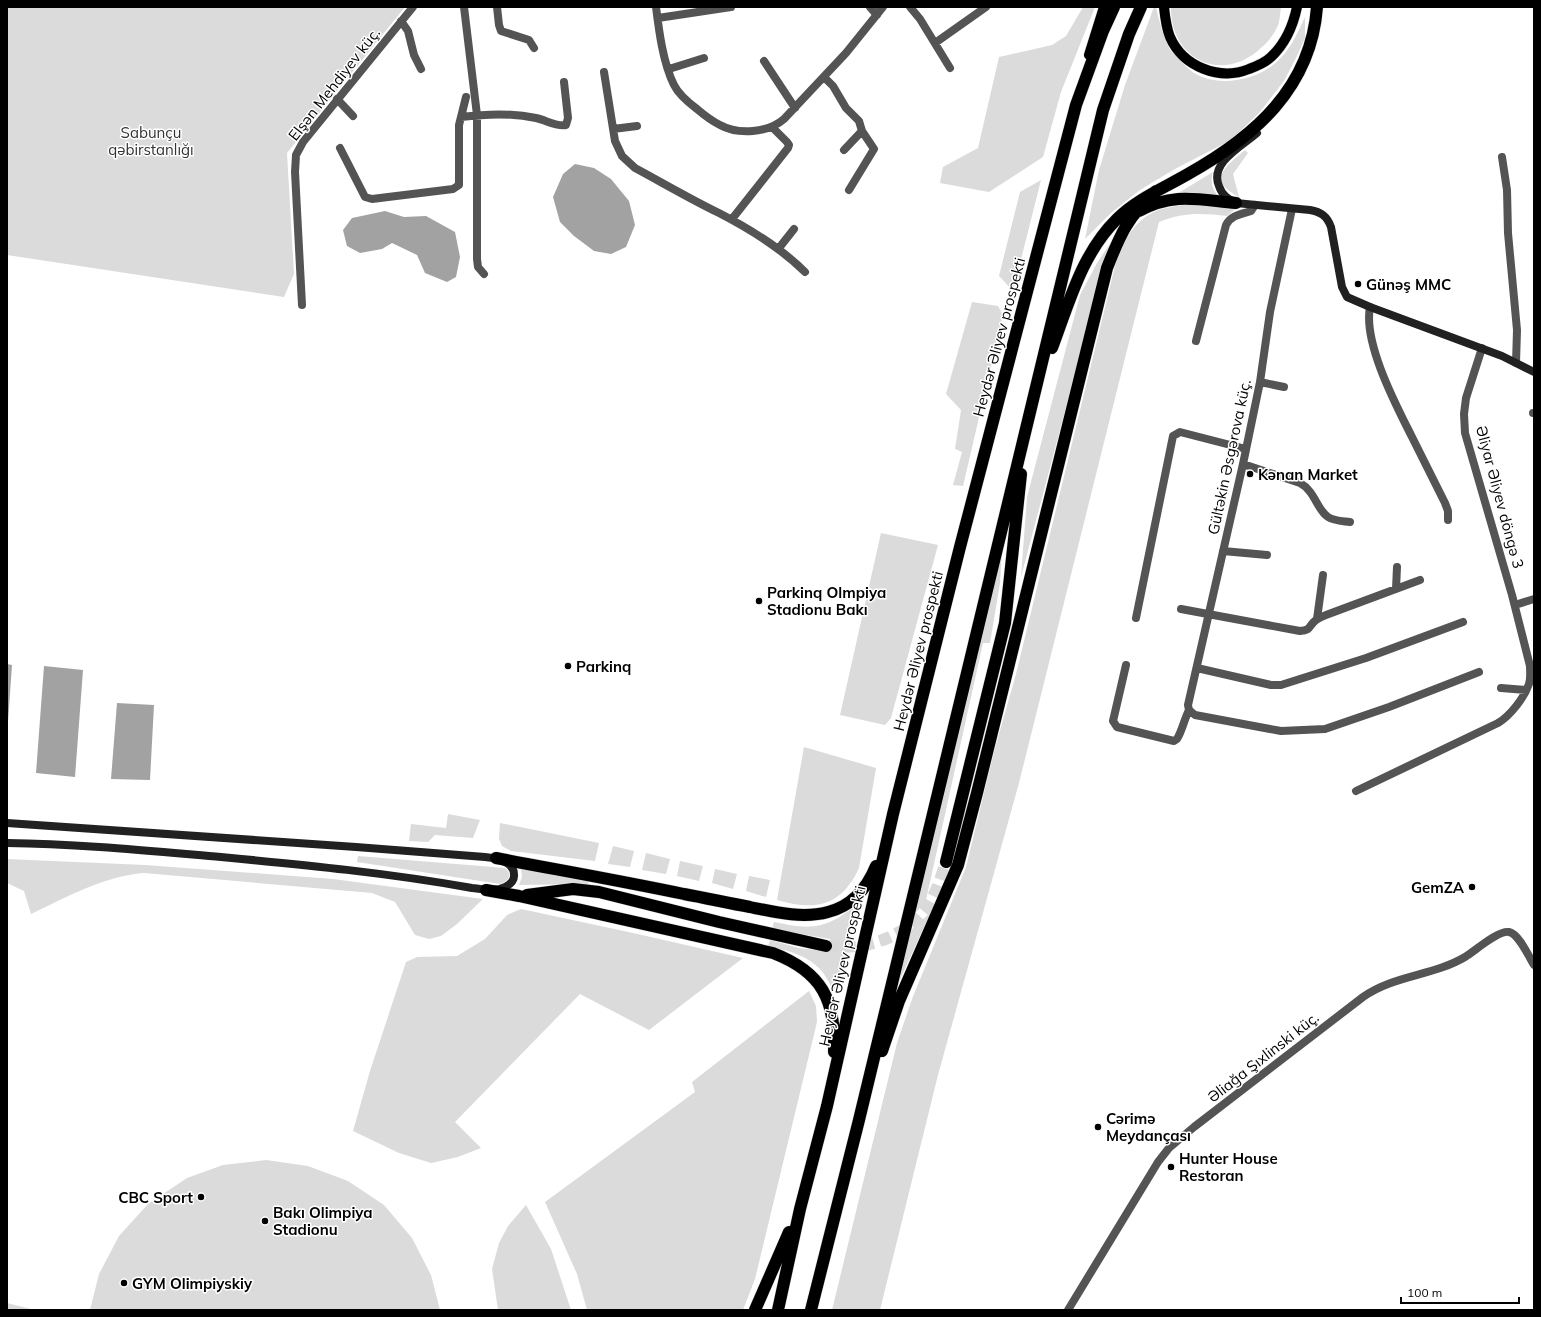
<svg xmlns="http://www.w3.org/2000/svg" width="1541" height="1317" viewBox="0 0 1541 1317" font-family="Mulish,sans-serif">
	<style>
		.green { fill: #dbdbdb }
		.water { fill: #a2a2a2 }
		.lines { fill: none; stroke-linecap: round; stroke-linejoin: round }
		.highway-tunnel { stroke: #d9d9d9; stroke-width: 12; stroke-dasharray: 12 6; stroke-linecap: butt }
		.primary-casing { stroke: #dbdbdb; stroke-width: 11 }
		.highway-casing { stroke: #dbdbdb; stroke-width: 13 }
		.street { stroke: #545454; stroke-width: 8 }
		.secondary { stroke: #212121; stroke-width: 8 }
		.primary { stroke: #000; stroke-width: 10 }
		.highway { stroke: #000; stroke-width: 12 }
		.poi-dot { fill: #000; stroke: #fff; stroke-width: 1.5 }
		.labels { text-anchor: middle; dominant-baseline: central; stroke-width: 3; stroke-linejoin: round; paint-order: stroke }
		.street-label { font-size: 15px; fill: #000; stroke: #fff }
		.park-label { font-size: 15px; fill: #323232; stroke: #fff }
		.poi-label { font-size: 15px; font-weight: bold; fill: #000; stroke: #fff; text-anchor: start }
	</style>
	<rect width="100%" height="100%" fill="#fff"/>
	<!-- green -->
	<path class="green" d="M 7,7 L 405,7 L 287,153 L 294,274 L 284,297 L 7,255 Z
		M 1083,7 L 1095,7 L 1061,92 L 1043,157 L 989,192 L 940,183 L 943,167 L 978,148 L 999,57 L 1052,45 L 1066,36 Z
		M 1154,7 L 1156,7 C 1159,21 1163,35 1169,48 C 1171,52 1176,56 1179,59 C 1183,63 1186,67 1190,70 C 1212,88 1252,82 1273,65 C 1289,53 1297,34 1305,17 L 1305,38 L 1296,58 L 1284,81 L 1260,112 L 1231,140 L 1173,170 L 1140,190 L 1111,213 L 1085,239 L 1099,170 L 1125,85 Z
		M 1171,7 L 1281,7 C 1280,13 1280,20 1278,25 C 1275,33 1268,42 1262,47 C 1223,85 1170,60 1171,7 Z
		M 1245,150 L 1248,153 L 1233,174 L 1239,197 C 1206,180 1225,167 1245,150 Z
		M 1213,172 C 1210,181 1212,190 1219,197 L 1175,195 Z
		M 1041,180 L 1013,291 L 999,276 L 1020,192 Z
		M 1184,205 L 1209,205 L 1238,207 L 1227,216 C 1202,213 1183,212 1159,222 L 1019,783 L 938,1075 L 880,1310 L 832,1310 L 897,1043 L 912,999 L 966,867 L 995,748 L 1016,674 L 1116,262 C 1124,239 1137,216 1162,209 C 1169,207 1176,206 1184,205 Z
		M 1109,245 L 1021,577 L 1027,497 L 1080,295 L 1097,263 Z
		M 972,302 L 998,306 L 1003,315 L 963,486 L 953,485 L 962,452 L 955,449 L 961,410 L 946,394 Z
		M 881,533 L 938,545 L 891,718 L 885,725 L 840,715 Z
		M 1003,534 L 1000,583 L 990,643 L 983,643 L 926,900 L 914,915 Z
		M 804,747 L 876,768 L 859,868 C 841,907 815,911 777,900 Z
		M 448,814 L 480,820 L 473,838 L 435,835 L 428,842 L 409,841 L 411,824 L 446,828 Z
		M 500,823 L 599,843 L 595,861 L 511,851 L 502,846 L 499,839 Z
		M 613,846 L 634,851 L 630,867 L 608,864 Z
		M 646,853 L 670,859 L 666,874 L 642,870 Z
		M 358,856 L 505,868 C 513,874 509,881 500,884 L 357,862 Z
		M 7,859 L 145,865 L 333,879 L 483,899 L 457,924 L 441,936 L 429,939 L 415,935 L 395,902 L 372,893 L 144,873 C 104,876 67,897 31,914 L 24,891 L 7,883 Z
		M 680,861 L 703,866 L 699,881 L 677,876 Z
		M 521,868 L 589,880 L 588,884 L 519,885 L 522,877 Z
		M 715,869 L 737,874 L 733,889 L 712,883 Z
		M 749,876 L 770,880 L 766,897 L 746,891 Z
		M 855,907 L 835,993 C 831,987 828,980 824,974 C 811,956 789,951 768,946 L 770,940 L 799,948 L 832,952 L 830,939 L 772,929 L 774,922 C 789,925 806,929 821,925 C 834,922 845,913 855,907 Z
		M 521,909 L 633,933 L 743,958 L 649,1030 L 580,994 L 455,1122 L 481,1148 L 458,1157 L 431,1163 L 399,1153 L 353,1131 L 370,1071 L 406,962 L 417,957 L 457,956 L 485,939 L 507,915 Z
		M 931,912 L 897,986 L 910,931 Z
		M 809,991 L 816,1006 L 817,1022 L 755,1279 L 743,1310 L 587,1310 L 577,1274 L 545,1202 L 695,1092 L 692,1082 Z
		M 266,1160 L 308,1166 L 348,1181 L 384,1205 L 412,1238 L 431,1275 L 440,1310 L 90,1310 L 99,1274 L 119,1236 L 148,1204 L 187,1178 L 223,1165 Z
		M 526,1205 L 551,1249 L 571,1310 L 498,1310 L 492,1269 L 499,1243 L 508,1226 Z
		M 7,1303 L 35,1310 L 7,1310 Z"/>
	<!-- water -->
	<path class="water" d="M 575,164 L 594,168 L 611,179 L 629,201 L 635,225 L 626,247 L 611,254 L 594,251 L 574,236 L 560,222 L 553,197 L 563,174 Z
		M 385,211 L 404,217 L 426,216 L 455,232 L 460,257 L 456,277 L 447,282 L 425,273 L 417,255 L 392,243 L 382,249 L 360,253 L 347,246 L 343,230 L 352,218 Z
		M 7,664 L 12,665 L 7,736 Z
		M 44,666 L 83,670 L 75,777 L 36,773 Z
		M 117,703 L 154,705 L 150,780 L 111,779 Z"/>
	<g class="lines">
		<!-- highway-tunnel -->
		<path class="highway-tunnel" d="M 826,946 C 865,950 902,940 927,907 C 936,894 941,877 946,862"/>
		<defs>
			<path id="primary" d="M 1164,7 C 1165,17 1166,27 1170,37 C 1183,67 1220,81 1249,69 C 1257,66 1265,63 1271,57 C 1285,44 1293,26 1297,7
				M 1089,55 L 1104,7"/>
			<path id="highway" d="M 1139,211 C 1174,192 1199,200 1236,203
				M 1052,348 C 1069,303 1082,253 1117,219 C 1137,199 1164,188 1188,174 C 1254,137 1311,88 1317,7
				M 496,858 C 559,870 622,881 684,894 C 706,898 728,903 750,907 C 774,912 803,919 828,912 C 852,906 867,888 876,866
				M 946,862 L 1005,623 L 1021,474
				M 486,890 L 519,896 L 773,953 C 822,972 836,1000 834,1052
				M 527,895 L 573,889 L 599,892 L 719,922 L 826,946
				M 882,1051 L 899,1001 L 958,865 L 977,793 L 1107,268 C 1120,235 1128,216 1156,191
				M 755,1310 L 789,1232
				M 778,1310 L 800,1209 L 827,1106 L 893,814 L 960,547 L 1076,105 L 1103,31 L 1114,7
				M 811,1310 L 859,1120 L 1103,110 L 1129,34 L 1141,7"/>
		</defs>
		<!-- primary casing -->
		<use href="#primary" class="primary-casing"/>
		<!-- highway casing -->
		<use href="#highway" class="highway-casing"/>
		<!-- street -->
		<path class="street" d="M 464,7 L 477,115 L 477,259 L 478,267 L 484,274
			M 497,7 L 499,25 L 501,31 L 529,40 L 534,48
			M 656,7 C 659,31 663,63 674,85 C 679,95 689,103 697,109 C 704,115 712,121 720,125 C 738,135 768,133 784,119 L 846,53 L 883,7
			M 870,7 L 877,15
			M 910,7 L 920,19 L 950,68
			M 658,18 L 731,7
			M 401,21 L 408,31 L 414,55 L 421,69
			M 935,43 L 986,7
			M 764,61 L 795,108
			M 669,69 L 704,58
			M 604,72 L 615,141 L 622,156 L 635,168 C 663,183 690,199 719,213 C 750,229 780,247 805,272
			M 824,77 L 833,86 L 846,108 L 859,121 L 862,131 L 874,149 L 849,190
			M 337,99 L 353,116
			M 461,117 L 466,97
			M 613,129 L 637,126
			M 340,148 L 365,197 L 372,199 L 453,189 L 459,185 L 459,125 L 461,117 C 485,114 513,113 536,118 C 546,120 556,127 566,125 L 568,118 L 564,82
			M 844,150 L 862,131
			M 1502,157 L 1507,190 L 1508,233 L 1517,330 L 1516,363
			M 732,219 L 788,148 L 789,145 L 787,142 L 772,127
			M 779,248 L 794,229
			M 302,305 L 295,172 L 296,155 L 303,142 L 413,7
			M 1370,307 C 1363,343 1396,405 1412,437 C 1423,459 1434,481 1445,503 L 1448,511 L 1448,520
			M 1196,341 L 1226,225 C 1231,215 1242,214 1251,211 L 1255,205
			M 1260,382 L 1284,387
			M 1533,413 L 1534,413
			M 1243,464 L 1300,483 C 1315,491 1317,510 1328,517 C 1334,521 1343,521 1350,522
			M 1223,551 L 1267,555
			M 1396,589 L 1397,567
			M 1515,605 L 1534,599
			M 1181,609 L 1300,631 C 1312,630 1308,626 1316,620 C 1319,618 1323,616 1326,615 L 1420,580
			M 1136,618 L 1173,436 L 1180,432 L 1246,449
			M 1317,619 L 1323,575
			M 1126,665 L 1113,721 L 1117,727 L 1174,741 L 1177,739 C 1182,731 1184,720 1189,710
			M 1197,668 L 1271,685 L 1281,685 L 1366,658 L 1463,622
			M 1501,688 L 1526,690
			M 1189,710 L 1188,705 L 1243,464 L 1260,382 L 1270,312 L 1292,209
			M 1189,710 L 1195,715 L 1281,731 L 1325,729 L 1389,707 L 1479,672
			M 1356,791 L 1498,723 C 1510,716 1524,698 1529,684 C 1531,678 1530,672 1530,666 L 1512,595 L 1465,433 L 1464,414 L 1466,398 L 1482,348
			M 1068,1310 L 1158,1162 L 1169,1148 L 1194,1127 L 1363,997 C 1394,975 1433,976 1465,957 C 1475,951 1498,930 1509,932 C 1519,934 1529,957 1534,965"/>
		<!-- secondary -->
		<path class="secondary" d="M 1257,133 C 1242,146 1209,163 1219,186 C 1222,195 1228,199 1236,203 L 1310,210 C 1321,212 1327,216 1331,227 L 1342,287 L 1347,297 L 1370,307 L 1502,356 L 1534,372
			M 7,823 L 356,847 L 485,857 C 496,858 515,861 514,876 C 514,881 509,885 505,887 C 495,892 483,889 472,888 C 389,873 305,865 221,857 C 150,851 78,844 7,843"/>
		<!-- primary -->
		<use href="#primary" class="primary"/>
		<!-- highway -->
		<use href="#highway" class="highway"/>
	</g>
	<!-- markers -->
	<g class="poi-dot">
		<circle cx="1358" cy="284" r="4"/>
		<circle cx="1250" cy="474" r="4"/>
		<circle cx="759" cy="601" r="4"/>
		<circle cx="568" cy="666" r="4"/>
		<circle cx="1472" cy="887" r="4"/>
		<circle cx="1098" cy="1127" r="4"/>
		<circle cx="1171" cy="1167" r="4"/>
		<circle cx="201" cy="1197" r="4"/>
		<circle cx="265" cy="1221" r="4"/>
		<circle cx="124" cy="1283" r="4"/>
	</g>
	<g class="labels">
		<!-- street labels -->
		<g class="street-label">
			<text transform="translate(334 84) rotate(-52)">Elşən Mehdiyev küç.</text>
			<text transform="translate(999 337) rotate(-75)">Heydər Əliyev prospekti</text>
			<text transform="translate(1229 457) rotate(-78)">Gültəkin Əsgərova küç.</text>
			<text transform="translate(1500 497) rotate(75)">Əliyar Əliyev döngə 3</text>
			<text transform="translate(918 651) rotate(-76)">Heydər Əliyev prospekti</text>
			<text transform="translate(842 966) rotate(-77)">Heydər Əliyev prospekti</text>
			<text transform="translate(1263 1057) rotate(-38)">Əliağa Şıxlinski küç.</text>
		</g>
		<!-- park labels -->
		<g class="park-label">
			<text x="151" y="132">Sabunçu<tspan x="151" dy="17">qəbirstanlığı</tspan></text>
		</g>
		<!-- poi labels -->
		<g class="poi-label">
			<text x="1366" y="284">Günəş MMC</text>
			<text x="1258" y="474">Kənan Market</text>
			<text x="767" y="592">Parkinq Olmpiya<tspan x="767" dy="17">Stadionu Bakı</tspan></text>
			<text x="576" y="666">Parkinq</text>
			<text x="1464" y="887" text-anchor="end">GemZA</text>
			<text x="1106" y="1118">Cərimə<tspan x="1106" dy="17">Meydançası</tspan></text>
			<text x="1179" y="1158">Hunter House<tspan x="1179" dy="17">Restoran</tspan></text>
			<text x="193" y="1197" text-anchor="end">CBC Sport</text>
			<text x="273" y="1212">Bakı Olimpiya<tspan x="273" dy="17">Stadionu</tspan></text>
			<text x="132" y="1283">GYM Olimpiyskiy</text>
		</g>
	</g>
	<!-- border -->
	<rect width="1541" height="1317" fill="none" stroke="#000000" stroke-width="16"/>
	<!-- scale -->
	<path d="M1401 1297v6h118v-6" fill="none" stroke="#000000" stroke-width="2"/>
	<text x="1407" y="1297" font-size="12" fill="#000000" stroke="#ffffff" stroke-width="3" paint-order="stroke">100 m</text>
</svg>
